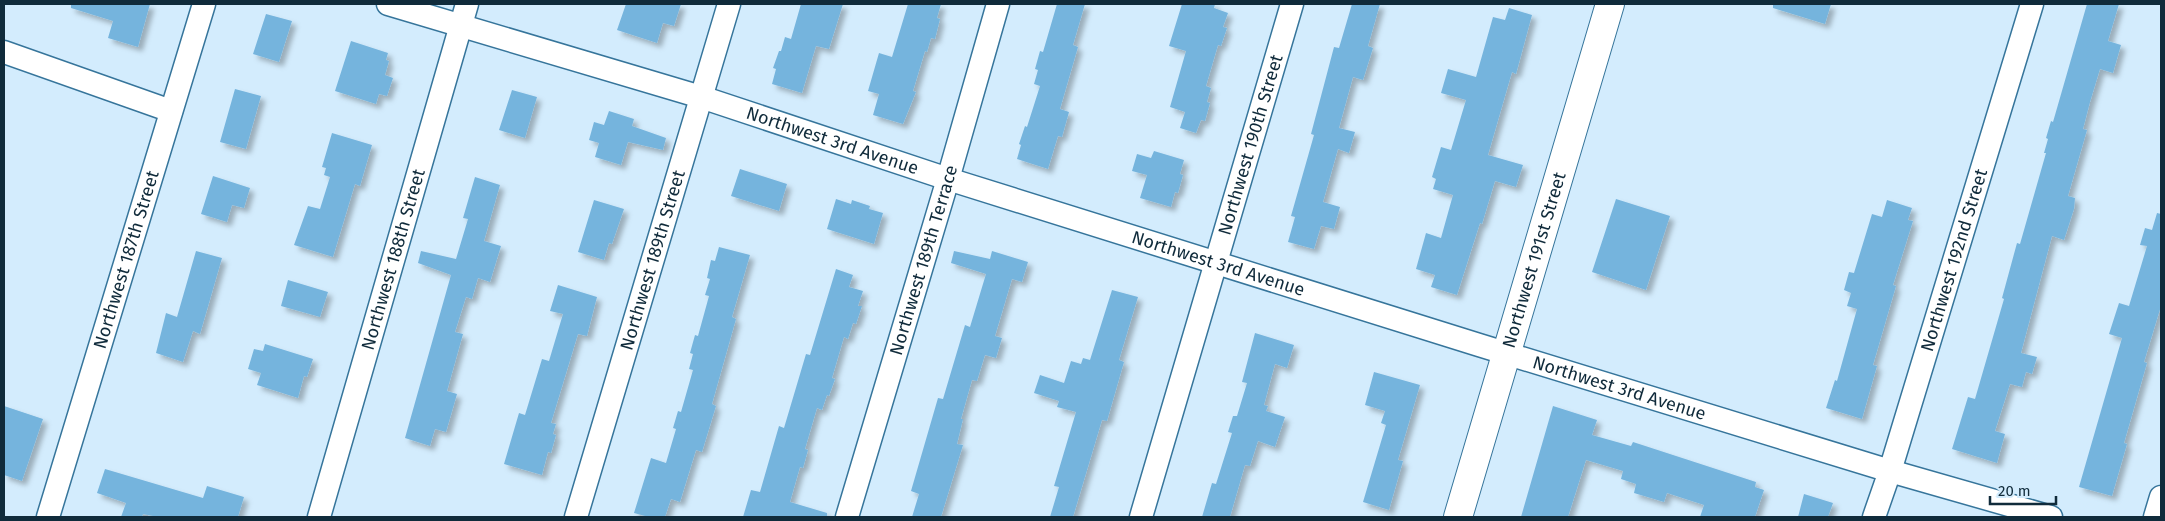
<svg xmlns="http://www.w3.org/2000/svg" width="2165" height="521" viewBox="0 0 2165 521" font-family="'Fira Sans',sans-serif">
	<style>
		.building { fill: #75b4dd; filter: url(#shadow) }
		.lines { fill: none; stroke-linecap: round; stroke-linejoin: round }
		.minor-casing { stroke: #36759b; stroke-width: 25 }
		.tertiary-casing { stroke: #36759b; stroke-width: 30 }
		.minor { stroke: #fff; stroke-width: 22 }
		.tertiary { stroke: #fff; stroke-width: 28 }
		.labels { text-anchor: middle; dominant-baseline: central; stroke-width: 5; stroke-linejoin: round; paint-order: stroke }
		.street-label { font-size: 18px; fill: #102b3b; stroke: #d3ecfd }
	</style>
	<defs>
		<filter id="shadow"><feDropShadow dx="4.5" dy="4.5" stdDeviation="2.5" flood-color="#0004"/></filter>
	</defs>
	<rect width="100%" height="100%" fill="#d3ecfd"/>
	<!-- building -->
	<path class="building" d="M 71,4 L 150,4 L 138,47 L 108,38 L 113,21 L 71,8 Z
		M 626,4 L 681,4 L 674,26 L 663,23 L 657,43 L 617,30 Z
		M 801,4 L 843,4 L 829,49 L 816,46 L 802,93 L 772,84 L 776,69 L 773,68 L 779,51 L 781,51 L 785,37 L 791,39 Z
		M 908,4 L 941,4 L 937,18 L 940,19 L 935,39 L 931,38 L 927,52 L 925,51 L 913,91 L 916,92 L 903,124 L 873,115 L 879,94 L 868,91 L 879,53 L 892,57 Z
		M 1057,4 L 1085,4 L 1073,45 L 1078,47 L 1060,109 L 1069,112 L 1062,137 L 1058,136 L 1048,169 L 1017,159 L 1021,145 L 1019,144 L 1025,126 L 1027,127 L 1040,86 L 1034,84 L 1038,70 L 1035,69 L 1040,51 L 1043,52 Z
		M 1182,4 L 1215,4 L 1214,8 L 1228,13 L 1223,27 L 1227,28 L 1221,46 L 1218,45 L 1206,86 L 1211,88 L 1207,102 L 1210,103 L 1205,121 L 1201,120 L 1196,133 L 1180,128 L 1185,112 L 1170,107 L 1186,51 L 1169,46 Z
		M 1352,4 L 1380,4 L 1368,46 L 1373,48 L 1363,80 L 1353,77 L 1339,128 L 1355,132 L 1349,153 L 1338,149 L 1323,202 L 1340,207 L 1334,229 L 1321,226 L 1314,249 L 1288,242 L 1295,217 L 1291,216 L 1314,135 L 1311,134 L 1334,47 L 1339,48 Z
		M 1773,4 L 1831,4 L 1825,24 L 1773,8 Z
		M 2087,4 L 2119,4 L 2108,41 L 2121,45 L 2113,73 L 2100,69 L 2090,102 L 2083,129 L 2087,130 L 2068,196 L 2075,198 L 2074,209 L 2064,240 L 2052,236 L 2021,353 L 2037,357 L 2032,374 L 2026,372 L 2022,387 L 2010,384 L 1995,431 L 2005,434 L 1997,463 L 1952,449 L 1968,397 L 1975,399 L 2004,299 L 2002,298 L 2017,243 L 2020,244 L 2046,153 L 2044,153 L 2048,139 L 2046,138 L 2051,121 L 2053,122 Z
		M 1509,8 L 1532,15 L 1516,74 L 1512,72 L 1488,155 L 1523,165 L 1516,187 L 1495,181 L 1482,224 L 1480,223 L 1457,295 L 1431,287 L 1435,275 L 1416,269 L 1426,233 L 1441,238 L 1453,195 L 1433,189 L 1436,179 L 1432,177 L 1441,147 L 1451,150 L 1466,100 L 1441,93 L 1448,69 L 1476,77 L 1493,17 L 1505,20 Z
		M 266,14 L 292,21 L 279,62 L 253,54 Z
		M 351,41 L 388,53 L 386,60 L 389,61 L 385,75 L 393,78 L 387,96 L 379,94 L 376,104 L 335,91 Z
		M 235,89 L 261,96 L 246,149 L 220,142 Z
		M 512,90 L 537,97 L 525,138 L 499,130 Z
		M 609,111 L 634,119 L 632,126 L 666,138 L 663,150 L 628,142 L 621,165 L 595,157 L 599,143 L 589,140 L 594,122 L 604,125 Z
		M 332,133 L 372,145 L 360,186 L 355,184 L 333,257 L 294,245 L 308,206 L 320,209 L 330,177 L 324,175 L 326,168 L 322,167 Z
		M 1154,151 L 1184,160 L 1180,174 L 1183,175 L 1178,193 L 1175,192 L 1171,207 L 1140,198 L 1147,175 L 1132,171 L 1137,154 L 1151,158 Z
		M 740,169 L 787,184 L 779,211 L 731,196 Z
		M 213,176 L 250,188 L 244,208 L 232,205 L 227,222 L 201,214 Z
		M 475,177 L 500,185 L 484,241 L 501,246 L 490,282 L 478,278 L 472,299 L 466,297 L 455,332 L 463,334 L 447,391 L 457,394 L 446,432 L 435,429 L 430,446 L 405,438 L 451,275 L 418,263 L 421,251 L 456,259 L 468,219 L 463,218 Z
		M 836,199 L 851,204 L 852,200 L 870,206 L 869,209 L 883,213 L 874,244 L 827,229 Z
		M 1616,199 L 1670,216 L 1646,290 L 1592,272 Z
		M 594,200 L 624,209 L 612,244 L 609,243 L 604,260 L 578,252 Z
		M 1887,200 L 1912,208 L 1908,220 L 1913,221 L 1893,285 L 1896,286 L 1873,365 L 1877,366 L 1862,419 L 1826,408 L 1835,380 L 1837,381 L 1857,309 L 1847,306 L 1851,293 L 1844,290 L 1849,272 L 1854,273 L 1872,214 L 1882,217 Z
		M 2157,213 L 2161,214 L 2161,306 L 2144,362 L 2147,363 L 2124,443 L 2127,444 L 2112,496 L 2079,487 L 2122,338 L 2109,334 L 2119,303 L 2129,306 L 2147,246 L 2140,245 L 2145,228 L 2152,230 Z
		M 719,247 L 750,255 L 732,317 L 736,319 L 712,404 L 716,406 L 702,452 L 696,450 L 680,502 L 671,499 L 665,517 L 649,517 L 634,513 L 651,458 L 666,463 L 676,429 L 673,428 L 678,411 L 681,412 L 693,370 L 689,369 L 693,354 L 690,353 L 695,335 L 698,336 L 709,296 L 705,295 L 710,279 L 707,278 L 711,260 L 715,261 Z
		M 196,251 L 222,258 L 200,334 L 193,331 L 183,362 L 156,353 L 166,313 L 177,317 Z
		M 954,251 L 990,259 L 992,251 L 1028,262 L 1022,282 L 1012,279 L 995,336 L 1002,338 L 996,358 L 985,355 L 977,381 L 972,380 L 961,419 L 963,419 L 957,444 L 963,445 L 941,517 L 912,517 L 919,494 L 911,491 L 938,398 L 943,399 L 965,325 L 970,327 L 986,274 L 951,263 Z
		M 836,269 L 853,275 L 849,287 L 863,291 L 858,306 L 862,306 L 856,324 L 853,323 L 848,339 L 844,337 L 832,378 L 835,379 L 829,396 L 827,395 L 822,410 L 817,408 L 805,449 L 808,450 L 803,468 L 800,467 L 790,502 L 827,513 L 827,517 L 743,517 L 751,490 L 760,492 L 779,426 L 784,428 L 806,354 L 810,355 Z
		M 288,280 L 328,292 L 320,317 L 281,306 Z
		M 558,285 L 597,297 L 587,336 L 578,334 L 551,423 L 556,424 L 553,434 L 556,435 L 551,453 L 548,452 L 542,475 L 504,464 L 519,413 L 525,415 L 542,359 L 549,361 L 563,314 L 550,311 Z
		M 1112,290 L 1138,297 L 1119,360 L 1124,362 L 1107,421 L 1102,420 L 1073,517 L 1050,517 L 1059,487 L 1054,486 L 1076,412 L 1057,407 L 1059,401 L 1034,393 L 1040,375 L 1064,383 L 1071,361 L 1081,364 L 1083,358 L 1090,360 Z
		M 1255,333 L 1294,345 L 1287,368 L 1275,364 L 1264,405 L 1268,406 L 1266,411 L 1285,417 L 1275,447 L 1258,441 L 1250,466 L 1245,465 L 1230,517 L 1202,517 L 1212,483 L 1216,484 L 1232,433 L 1228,432 L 1233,416 L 1237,416 L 1247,383 L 1242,382 Z
		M 265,344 L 313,359 L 307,377 L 304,376 L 298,398 L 257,385 L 261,373 L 248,369 L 254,349 L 263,351 Z
		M 1374,372 L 1420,385 L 1398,460 L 1403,461 L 1389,510 L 1363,502 L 1386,425 L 1381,423 L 1385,411 L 1365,405 Z
		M 4,406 L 43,419 L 22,481 L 4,475 Z
		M 1553,406 L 1597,420 L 1592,435 L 1631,446 L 1633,442 L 1756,482 L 1755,487 L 1764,490 L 1755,517 L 1700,517 L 1704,505 L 1667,493 L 1664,502 L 1634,493 L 1636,484 L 1621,479 L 1623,471 L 1586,460 L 1568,517 L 1521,517 Z
		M 105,469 L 203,498 L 207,486 L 244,497 L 238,517 L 158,517 L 143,514 L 142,517 L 121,517 L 126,503 L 97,493 Z
		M 1804,494 L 1833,503 L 1828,517 L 1798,517 Z"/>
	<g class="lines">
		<defs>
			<g id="minor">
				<path id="s1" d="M 388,4 L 701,97 L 948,179 L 1479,345 L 1890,471 L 2051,517"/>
				<path d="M 4,52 L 171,111"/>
				<path id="s2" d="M 48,517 L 204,4"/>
				<path id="s3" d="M 319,517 L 467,4"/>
				<path id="s4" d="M 576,517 L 729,4"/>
				<path id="s5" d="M 847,517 L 948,179 L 998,4"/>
				<path id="s6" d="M 1141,517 L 1292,4"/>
				<path id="s7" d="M 1874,517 L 1890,471 L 2032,4"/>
				<path d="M 2155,517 L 2161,497"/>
			</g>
			<g id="tertiary">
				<path id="s8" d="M 1458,517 L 1610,4"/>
			</g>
		</defs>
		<!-- minor casing -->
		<use href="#minor" class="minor-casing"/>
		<!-- tertiary casing -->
		<use href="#tertiary" class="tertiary-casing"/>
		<!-- minor -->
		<use href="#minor" class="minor"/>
		<!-- tertiary -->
		<use href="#tertiary" class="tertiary"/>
	</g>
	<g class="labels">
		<!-- street labels -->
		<g class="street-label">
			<text stroke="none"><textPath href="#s1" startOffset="465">Northwest 3rd Avenue</textPath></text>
			<text stroke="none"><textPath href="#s6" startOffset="388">Northwest 190th Street</textPath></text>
			<text stroke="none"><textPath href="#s2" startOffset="269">Northwest 187th Street</textPath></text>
			<text stroke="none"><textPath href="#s4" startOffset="268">Northwest 189th Street</textPath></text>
			<text stroke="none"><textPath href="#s3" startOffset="268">Northwest 188th Street</textPath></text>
			<text stroke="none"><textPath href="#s5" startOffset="268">Northwest 189th Terrace</textPath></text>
			<text stroke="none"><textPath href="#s8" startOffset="268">Northwest 191st Street</textPath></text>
			<text stroke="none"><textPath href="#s7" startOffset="269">Northwest 192nd Street</textPath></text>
			<text stroke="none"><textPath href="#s1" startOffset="870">Northwest 3rd Avenue</textPath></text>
			<text stroke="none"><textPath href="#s1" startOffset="1290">Northwest 3rd Avenue</textPath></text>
		</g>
	</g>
	<!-- border -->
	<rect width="2165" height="521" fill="none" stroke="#102b3b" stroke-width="10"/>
	<!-- scale -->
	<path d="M1990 496v8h66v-8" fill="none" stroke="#102b3b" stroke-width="2.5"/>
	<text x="1998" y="496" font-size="15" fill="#102b3b" stroke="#d3ecfd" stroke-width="4" paint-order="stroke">20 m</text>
</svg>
